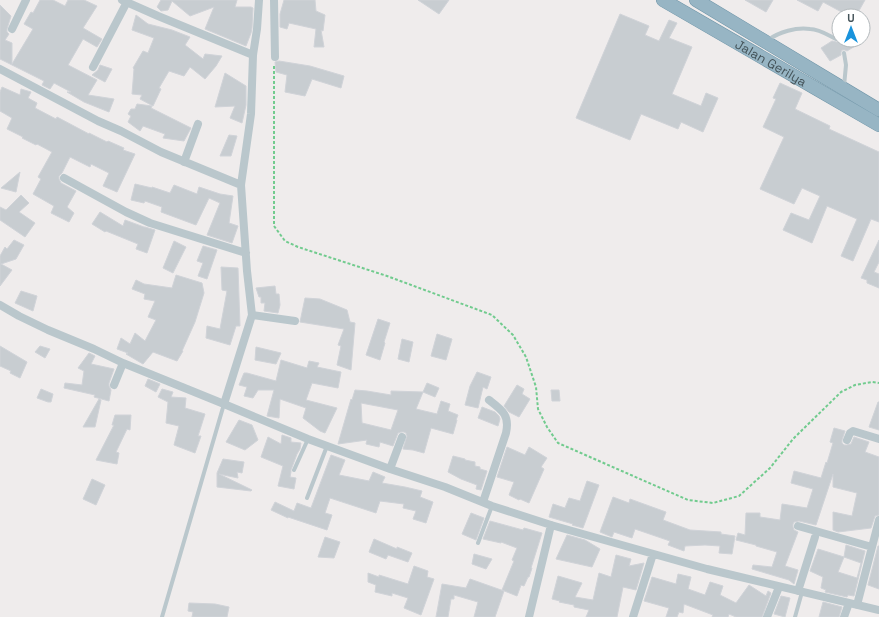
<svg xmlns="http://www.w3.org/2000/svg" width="879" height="617" viewBox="0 0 879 617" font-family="'Space Grotesk',sans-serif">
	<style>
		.building { fill: #c8cdd1; stroke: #d0d3d8; fill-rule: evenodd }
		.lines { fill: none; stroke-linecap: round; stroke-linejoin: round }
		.trunk-casing { stroke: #6e94a7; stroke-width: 14 }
		.path { stroke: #71cb8e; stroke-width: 2; stroke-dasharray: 3 2; stroke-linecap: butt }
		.service { stroke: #bac7cc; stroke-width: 4 }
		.minor { stroke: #bac7cc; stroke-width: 8 }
		.trunk { stroke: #97b5c4; stroke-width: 13 }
		.labels { text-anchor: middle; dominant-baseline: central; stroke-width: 3.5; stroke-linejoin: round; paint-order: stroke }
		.street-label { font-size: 13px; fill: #445359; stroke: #fff }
	</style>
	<rect width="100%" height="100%" fill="#efecec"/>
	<!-- building -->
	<path class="building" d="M 40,0 L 53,0 L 65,6 L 68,0 L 84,0 L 97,6 L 83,28 L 102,39 L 97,47 L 83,39 L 68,65 L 97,80 L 88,95 L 114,99 L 109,112 L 84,102 L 67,92 L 71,92 L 54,83 L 50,89 L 42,85 L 44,81 L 0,59 L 0,5 L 11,16 L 7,29 L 7,32 L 9,34 L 5,40 L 12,43 L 12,64 L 33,29 L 24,24 L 31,12 L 33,13 Z
		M 161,0 L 237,0 L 235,7 L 251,7 L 253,8 L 252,28 L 251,33 L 246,46 L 205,29 L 214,7 L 190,16 L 172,1 L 168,10 L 161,11 L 157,7 Z
		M 284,0 L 315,0 L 316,11 L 325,15 L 323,31 L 321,30 L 324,47 L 314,47 L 316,29 L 289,23 L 287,29 L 280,27 L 280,14 Z
		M 418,0 L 449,0 L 439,14 Z
		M 745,0 L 773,0 L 766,12 Z
		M 797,0 L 865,0 L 856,16 L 849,16 L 823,2 L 818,11 Z
		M 620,14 L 649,26 L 645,35 L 659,41 L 669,20 L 677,23 L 669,38 L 692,47 L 672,94 L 701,106 L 706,93 L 718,98 L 703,132 L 681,122 L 678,129 L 641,114 L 630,140 L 576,118 Z
		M 136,15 L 148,24 L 172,30 L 190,37 L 185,45 L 203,59 L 205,54 L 222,56 L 216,66 L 205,79 L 190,67 L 184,76 L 169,71 L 159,88 L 161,89 L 153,106 L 140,99 L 142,95 L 132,94 L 134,69 L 133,68 L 143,51 L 148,53 L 154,38 L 132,30 Z
		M 839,40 L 865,40 L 847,51 L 845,50 L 842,50 L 841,52 L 841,55 L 830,61 L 821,48 L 832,41 L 837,42 Z
		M 279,61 L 310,66 L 344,76 L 341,88 L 312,79 L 305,96 L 285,92 L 287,75 L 276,72 L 275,62 Z
		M 100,65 L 112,69 L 105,82 L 92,75 L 98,70 Z
		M 225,73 L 246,86 L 246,105 L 242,123 L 230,118 L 235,106 L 215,107 Z
		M 780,83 L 802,93 L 795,109 L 830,126 L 829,129 L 879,152 L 879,222 L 871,219 L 853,261 L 841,256 L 857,219 L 827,206 L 812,243 L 783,230 L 791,213 L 809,220 L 820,196 L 802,188 L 794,204 L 760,189 L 784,137 L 763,127 L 776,99 L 773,98 Z
		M 2,87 L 20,95 L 21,89 L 31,92 L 28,98 L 37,103 L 35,108 L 56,119 L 57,117 L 89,134 L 89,133 L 107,142 L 108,141 L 124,148 L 123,150 L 135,154 L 117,192 L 103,186 L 109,173 L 91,164 L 90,167 L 70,157 L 62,173 L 59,176 L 59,179 L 61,183 L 76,191 L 67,207 L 74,213 L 69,222 L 51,213 L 54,206 L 33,194 L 41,179 L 38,177 L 52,152 L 37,144 L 36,145 L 22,138 L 23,137 L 7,129 L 12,118 L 0,111 L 0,92 Z
		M 137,104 L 152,106 L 151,108 L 191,128 L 184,141 L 163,138 L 165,134 L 143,126 L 140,131 L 128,122 L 131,116 L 128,114 L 131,109 L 135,109 Z
		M 229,135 L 237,136 L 231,156 L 220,156 Z
		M 20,172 L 16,192 L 1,188 Z
		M 135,184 L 152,188 L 152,187 L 170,193 L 174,185 L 197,194 L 199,187 L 220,194 L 233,196 L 229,223 L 238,226 L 232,243 L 207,235 L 220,203 L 209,198 L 196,225 L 161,212 L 162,207 L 145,201 L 144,203 L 131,200 Z
		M 21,195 L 29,203 L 19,212 L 35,223 L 25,237 L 0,220 L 0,207 L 6,210 Z
		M 100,212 L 123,226 L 125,220 L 144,227 L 145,227 L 155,230 L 147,253 L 136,249 L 138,244 L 106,231 L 105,232 L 92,224 Z
		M 14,240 L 24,245 L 16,259 L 1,264 L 12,270 L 0,286 L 0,256 L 5,247 L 7,249 Z
		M 879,240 L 879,262 L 874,272 L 879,274 L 879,288 L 867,283 L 867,280 L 861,278 Z
		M 174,241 L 186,247 L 173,273 L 163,268 Z
		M 203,246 L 217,250 L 207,279 L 198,276 L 203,263 L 197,261 Z
		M 221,267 L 238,268 L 240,326 L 236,326 L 230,345 L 206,338 L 207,326 L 220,329 L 227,291 L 222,290 Z
		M 176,275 L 202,283 L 204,293 L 195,322 L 182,351 L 183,351 L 177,361 L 153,352 L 143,364 L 126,354 L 128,353 L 117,349 L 121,338 L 130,344 L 135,333 L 145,341 L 156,320 L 148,317 L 155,301 L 144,299 L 145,294 L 132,289 L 136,280 L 144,284 L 172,288 Z
		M 275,286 L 276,294 L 279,294 L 280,305 L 278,313 L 264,311 L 265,303 L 261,303 L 261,297 L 259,297 L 256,288 Z
		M 21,291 L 37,296 L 33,311 L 15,303 Z
		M 305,298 L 320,299 L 347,310 L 350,322 L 355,323 L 351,370 L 337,365 L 341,346 L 338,345 L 344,329 L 300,322 Z
		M 378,319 L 390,323 L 384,342 L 385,343 L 380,360 L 366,355 Z
		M 437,334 L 452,339 L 446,360 L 431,356 Z
		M 402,339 L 413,342 L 409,362 L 398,359 Z
		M 0,346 L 27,362 L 20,378 L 10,373 L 11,371 L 0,366 Z
		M 40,346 L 50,349 L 45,358 L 35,352 Z
		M 256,347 L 281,353 L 276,364 L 255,360 Z
		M 89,353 L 95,356 L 91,364 L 114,369 L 109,383 L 109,386 L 111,390 L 109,401 L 94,397 L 95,395 L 64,388 L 65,383 L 82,385 L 84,371 L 78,368 Z
		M 281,360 L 307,368 L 309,361 L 319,363 L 317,367 L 341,372 L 338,388 L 312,383 L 306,400 L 337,408 L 325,433 L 320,431 L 303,418 L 306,408 L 280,399 L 279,418 L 267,416 L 274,390 L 258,390 L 253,398 L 244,396 L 247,387 L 239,385 L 244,373 L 247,373 L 276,381 Z
		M 477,372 L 491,377 L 487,389 L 483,387 L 478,408 L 465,405 L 470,386 Z
		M 148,379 L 160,384 L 156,392 L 145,386 Z
		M 427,383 L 439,388 L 435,397 L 423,392 Z
		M 517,385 L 524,389 L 522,394 L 530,399 L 519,417 L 509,412 L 504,406 Z
		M 41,389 L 53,394 L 51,402 L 48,402 L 37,398 Z
		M 162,389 L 173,392 L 171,397 L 186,398 L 185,408 L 205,414 L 198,436 L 201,436 L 195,453 L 174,445 L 179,426 L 166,423 L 168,402 L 158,397 Z
		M 355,390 L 367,391 L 391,395 L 391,391 L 423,392 L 416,409 L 437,414 L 441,401 L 450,404 L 448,411 L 458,415 L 456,420 L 457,420 L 453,434 L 431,428 L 424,453 L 413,450 L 403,449 L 407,436 L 406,433 L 404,432 L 401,432 L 398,433 L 393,446 L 380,442 L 379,447 L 366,444 L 367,440 L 338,444 L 351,399 L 352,400 ZM 361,403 L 398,410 L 391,430 L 362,423 Z
		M 551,390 L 559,390 L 560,401 L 552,401 Z
		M 99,399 L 101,400 L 95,427 L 83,427 Z
		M 878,402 L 879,402 L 879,430 L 869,427 Z
		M 482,407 L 495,412 L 499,416 L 500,419 L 498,426 L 478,418 Z
		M 115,415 L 131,415 L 130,430 L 127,429 L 116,452 L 119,453 L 117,464 L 96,460 L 114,425 L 112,425 Z
		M 239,420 L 252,425 L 258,440 L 245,450 L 226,442 Z
		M 834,428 L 845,431 L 842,440 L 842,443 L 844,445 L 847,445 L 851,444 L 854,437 L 869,442 L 865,452 L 879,457 L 879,515 L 875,516 L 871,528 L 838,532 L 833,530 L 833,512 L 852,516 L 857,493 L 833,487 L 833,474 L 816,525 L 799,521 L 794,522 L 793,524 L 793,527 L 794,530 L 798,532 L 785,566 L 798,570 L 794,584 L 789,580 L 752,569 L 753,565 L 772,567 L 777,552 L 756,546 L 756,545 L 736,540 L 738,533 L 745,535 L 746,513 L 760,513 L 760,517 L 780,520 L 782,504 L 807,508 L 813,489 L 791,483 L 794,471 L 821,478 L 826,462 L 827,463 L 833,443 L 830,442 Z
		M 282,435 L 291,438 L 291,442 L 301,443 L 300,449 L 297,454 L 291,470 L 291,472 L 290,477 L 296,478 L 294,489 L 278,486 L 283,466 L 261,457 L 268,437 L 281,444 Z
		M 507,447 L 525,455 L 529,447 L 547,458 L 541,467 L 544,469 L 529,503 L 520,499 L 519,500 L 509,495 L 514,482 L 497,477 Z
		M 331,455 L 345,460 L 339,475 L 369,481 L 373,472 L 385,477 L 382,483 L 405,487 L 422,491 L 420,497 L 433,502 L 426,523 L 413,519 L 416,511 L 403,508 L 404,504 L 380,501 L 376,513 L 330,498 L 325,513 L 332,515 L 327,530 L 288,517 L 288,518 L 271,510 L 275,502 L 294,511 L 297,503 L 311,508 Z
		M 453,456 L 465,459 L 465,460 L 475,462 L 475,466 L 480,467 L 480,469 L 487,471 L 481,490 L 476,489 L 477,485 L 461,479 L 448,472 Z
		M 223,459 L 244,462 L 242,473 L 237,472 L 238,478 L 219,474 L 252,490 L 251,491 L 217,487 L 217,473 Z
		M 92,479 L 105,485 L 96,505 L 83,499 Z
		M 587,481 L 599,485 L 583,528 L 572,525 L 573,524 L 549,517 L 553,504 L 565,508 L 569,498 L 580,501 Z
		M 613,497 L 629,503 L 630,499 L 666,512 L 663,520 L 690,530 L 721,532 L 721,534 L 735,536 L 732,554 L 719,553 L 720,546 L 705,545 L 685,546 L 684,551 L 668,545 L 670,541 L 635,529 L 632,538 L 614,532 L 612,537 L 600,532 Z
		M 471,513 L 484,518 L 476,540 L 462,534 Z
		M 490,521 L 523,530 L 524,528 L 542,533 L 531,568 L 532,568 L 529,577 L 528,577 L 524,586 L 521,585 L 517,596 L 502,590 L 514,561 L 512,560 L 517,548 L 501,542 L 501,543 L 483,539 Z
		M 567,535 L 585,540 L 600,549 L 592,567 L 556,559 Z
		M 325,537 L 340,542 L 334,558 L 318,557 Z
		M 374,539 L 397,549 L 397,547 L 412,553 L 408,562 L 388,555 L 386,559 L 369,552 Z
		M 846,545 L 865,551 L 854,596 L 848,595 L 847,597 L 825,592 L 826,590 L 821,588 L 823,577 L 810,571 L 818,549 L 844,557 ZM 844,557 L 861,563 L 857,578 L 838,572 Z
		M 878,546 L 879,546 L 879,589 L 868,585 Z
		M 474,554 L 492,559 L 486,569 L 472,564 Z
		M 616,555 L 631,559 L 629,566 L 644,563 L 636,590 L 623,587 L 617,617 L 586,617 L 589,610 L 574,607 L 574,605 L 559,602 L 560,601 L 552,599 L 558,576 L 582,583 L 575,597 L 593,600 L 599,573 L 611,577 Z
		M 414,566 L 428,571 L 427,577 L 434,579 L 421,615 L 404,608 L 408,598 L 392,593 L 392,596 L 375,592 L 376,585 L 368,582 L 368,573 L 379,577 L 379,575 L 408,584 Z
		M 678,574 L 691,577 L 688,589 L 705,595 L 710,582 L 723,586 L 720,595 L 736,603 L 749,585 L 766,596 L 768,591 L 771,593 L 762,617 L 736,617 L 729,614 L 728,617 L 712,617 L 713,615 L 684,604 L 683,613 L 679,612 L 677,617 L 666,617 L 669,608 L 644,601 L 652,577 L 676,584 Z
		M 470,579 L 504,591 L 495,617 L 474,617 L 478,602 L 454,595 L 454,599 L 451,599 L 448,617 L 436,617 L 442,584 L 466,588 Z
		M 781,596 L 790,598 L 785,617 L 774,614 Z
		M 823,602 L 842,607 L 839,617 L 819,617 Z
		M 189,603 L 215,604 L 229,607 L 227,617 L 192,617 L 193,612 L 188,611 Z"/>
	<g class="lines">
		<defs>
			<g id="trunk">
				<path id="s1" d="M 663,0 L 879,125"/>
				<path d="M 696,0 L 879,110"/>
			</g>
		</defs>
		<!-- trunk casing -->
		<use href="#trunk" class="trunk-casing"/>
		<!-- path -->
		<path class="path" d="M 274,66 L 274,226 L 285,241 L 298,247 L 387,276 L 492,315 L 513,335 L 526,357 L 536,387 L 538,409 L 547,427 L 558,443 L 688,500 L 713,503 L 739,496 L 770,468 L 793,439 L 841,392 L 855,385 L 872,382 L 879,383"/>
		<!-- service -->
		<path class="service" d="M 768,40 C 779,32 796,27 810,29 C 819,29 828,35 836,39
			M 844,86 L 846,65 L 844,53
			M 294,470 L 308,439
			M 307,498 L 327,446
			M 478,543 L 492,506
			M 162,617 L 224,404
			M 795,617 L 802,592"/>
		<!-- minor -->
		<path class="minor" d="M 122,0 L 158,16 L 253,55
			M 259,0 L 257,29 L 253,55 L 251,114 L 241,185 L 247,271 L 252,315 L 224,404 L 308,439 L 390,469 L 445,487 L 492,506 L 551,525 L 707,569 L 879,610
			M 274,0 L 275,57
			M 12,29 L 26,0
			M 93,67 L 128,0
			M 0,69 L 98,121 L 121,131 L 161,152 L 241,185
			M 184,162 L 198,124
			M 64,178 L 126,212 L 150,223 L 246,253
			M 0,305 L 19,316 L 48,330 L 94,349 L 123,363 L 224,404
			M 252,315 L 295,321
			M 114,385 L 123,363
			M 847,440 L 850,433 L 853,431 L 879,439
			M 390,469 L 402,437
			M 483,502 L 506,433 C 510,415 502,410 489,400
			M 798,526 L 872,547
			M 798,591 L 815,537
			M 857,605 L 879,520
			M 529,617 L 551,525
			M 633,617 L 653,554
			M 767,617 L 779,587
			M 844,617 L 849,603"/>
		<!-- trunk -->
		<use href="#trunk" class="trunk"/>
	</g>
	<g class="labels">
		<!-- street labels -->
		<g class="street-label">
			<text stroke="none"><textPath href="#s1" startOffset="125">Jalan Gerilya</textPath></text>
		</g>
	</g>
	<!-- north arrow -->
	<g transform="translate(851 28)"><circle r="19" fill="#ffffff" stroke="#b4babd"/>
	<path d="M0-3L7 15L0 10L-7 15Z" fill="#1993dc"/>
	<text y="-6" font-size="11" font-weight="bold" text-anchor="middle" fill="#445359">U</text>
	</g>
</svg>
